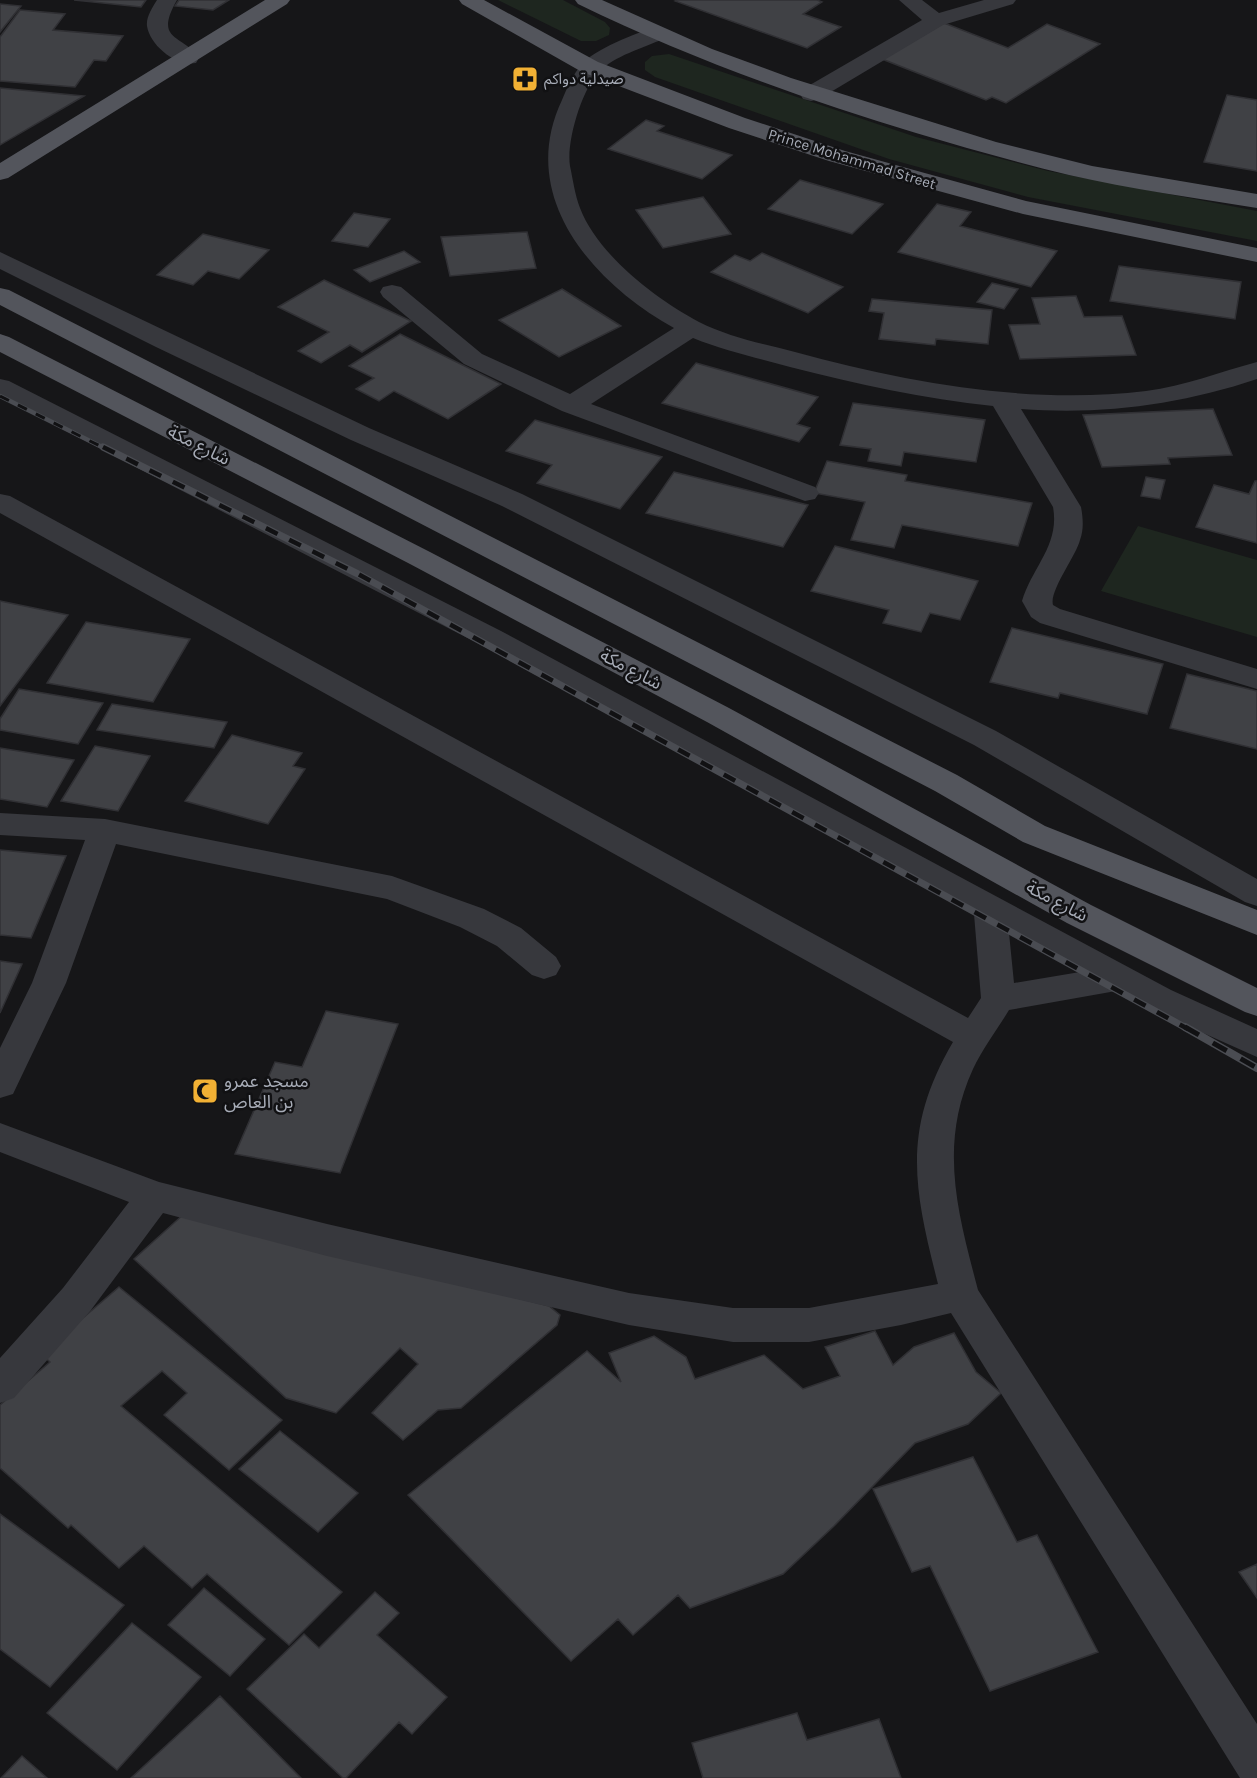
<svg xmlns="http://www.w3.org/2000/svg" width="1257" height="1778" viewBox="0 0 1257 1778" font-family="Karla,'Noto Sans Arabic',sans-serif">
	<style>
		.green { fill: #1e261f }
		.building { fill: #404145; stroke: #303034; stroke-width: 1.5 }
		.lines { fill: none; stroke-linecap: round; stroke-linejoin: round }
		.minor { fill: #37383d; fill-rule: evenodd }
		.major { fill: #53555c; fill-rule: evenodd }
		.rail-far2-casing { stroke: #4a4c52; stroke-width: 4.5 }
		.rail-far1-casing { stroke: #4a4c52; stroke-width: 7 }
		.rail-casing { stroke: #4a4c52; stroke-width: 8 }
		.rail-far2 { stroke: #111113; stroke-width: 3; stroke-dasharray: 10; stroke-linecap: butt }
		.rail-far1 { stroke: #111113; stroke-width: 4.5; stroke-dasharray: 13; stroke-linecap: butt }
		.rail { stroke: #111113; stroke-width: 5; stroke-dasharray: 16; stroke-linecap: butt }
		.labels { text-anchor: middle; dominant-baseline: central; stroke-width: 5; stroke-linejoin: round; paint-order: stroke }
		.far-poi-label { font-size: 15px; fill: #a8adb8; stroke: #111113; text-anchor: start }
		.far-street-label { font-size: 15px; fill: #a8adb8; stroke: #111113 }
		.street-label { font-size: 18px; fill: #a8adb8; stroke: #111113 }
		.poi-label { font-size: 18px; fill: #a8adb8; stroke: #111113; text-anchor: start }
	</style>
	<rect width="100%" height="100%" fill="#161618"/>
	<!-- green -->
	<path class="green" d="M 498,0 L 563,0 L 605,22 L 610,28 L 609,35 L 596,41 L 581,41 Z
		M 669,54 L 916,137 L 1048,171 L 1257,211 L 1257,241 L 1028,197 L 889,159 L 655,77 L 645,70 L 645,62 L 652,56 Z
		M 1138,526 L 1257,560 L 1257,637 L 1101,591 Z"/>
	<!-- building -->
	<path class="building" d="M 74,0 L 146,0 L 141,7 Z
		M 179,0 L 229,0 L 213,10 L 175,6 Z
		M 677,0 L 817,0 L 822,2 L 803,14 L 841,27 L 807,48 L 675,1 Z
		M 0,4 L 21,6 L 0,32 Z
		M 20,10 L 65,14 L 53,30 L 123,36 L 106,61 L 94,60 L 75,87 L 0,81 L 0,37 Z
		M 944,23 L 1008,48 L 1047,24 L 1100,44 L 1006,103 L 992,97 L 986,100 L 882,59 Z
		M 0,88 L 84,96 L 0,145 Z
		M 1227,95 L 1257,100 L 1257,171 L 1204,162 Z
		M 646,120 L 664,126 L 657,131 L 732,155 L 702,179 L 608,149 Z
		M 800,180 L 883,204 L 852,234 L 768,209 Z
		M 703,197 L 731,234 L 663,248 L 636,210 Z
		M 937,204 L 971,212 L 960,226 L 1057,251 L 1031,287 L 898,252 Z
		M 354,213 L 390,219 L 368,247 L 332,241 Z
		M 527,232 L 536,268 L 450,276 L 441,237 Z
		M 203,234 L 269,250 L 239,279 L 208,271 L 193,285 L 157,275 Z
		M 404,251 L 420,262 L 370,282 L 354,270 Z
		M 762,253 L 843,287 L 808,313 L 711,272 L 735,255 L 750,261 Z
		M 1119,266 L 1241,282 L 1235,319 L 1110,301 Z
		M 324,280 L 411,321 L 362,352 L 350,345 L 321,363 L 298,351 L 329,332 L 278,307 Z
		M 992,283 L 1018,289 L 1004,309 L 977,302 Z
		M 562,289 L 621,326 L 559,357 L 499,320 Z
		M 1076,296 L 1084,317 L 1122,316 L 1136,355 L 1020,359 L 1009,325 L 1040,324 L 1032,298 Z
		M 872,299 L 992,310 L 988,344 L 936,339 L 935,345 L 879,339 L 884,313 L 869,311 Z
		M 400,334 L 501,384 L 448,419 L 394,391 L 379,401 L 356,389 L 374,378 L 349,366 Z
		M 696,363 L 818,397 L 797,424 L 810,428 L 799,442 L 662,403 Z
		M 853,403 L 985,420 L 976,462 L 904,452 L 901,466 L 868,461 L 871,449 L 840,445 Z
		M 1213,409 L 1232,455 L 1168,458 L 1170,464 L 1102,467 L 1083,415 Z
		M 535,420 L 662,457 L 620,509 L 537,483 L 552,465 L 506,451 Z
		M 827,461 L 907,475 L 905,481 L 1032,503 L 1018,546 L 902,525 L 894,548 L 851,540 L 865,502 L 814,493 Z
		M 674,472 L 808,505 L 783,547 L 646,513 Z
		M 1146,477 L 1165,480 L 1160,499 L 1141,496 Z
		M 1255,481 L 1257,481 L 1257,543 L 1196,527 L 1214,485 L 1249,494 Z
		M 835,546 L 978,581 L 960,620 L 930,613 L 921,632 L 883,623 L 889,610 L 811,591 Z
		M 0,601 L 68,615 L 0,706 Z
		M 86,622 L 190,639 L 153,702 L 47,683 Z
		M 1012,628 L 1163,664 L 1147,714 L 1060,693 L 1058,698 L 990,682 Z
		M 1187,674 L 1257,691 L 1257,749 L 1170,728 Z
		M 19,689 L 103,703 L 78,744 L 0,730 L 0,719 Z
		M 112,704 L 227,722 L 214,748 L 97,730 Z
		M 232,735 L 302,753 L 293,766 L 305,769 L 268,824 L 185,801 Z
		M 95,746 L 150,756 L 118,811 L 61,801 Z
		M 0,748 L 74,760 L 47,807 L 0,799 Z
		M 0,850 L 66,856 L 31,938 L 0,935 Z
		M 0,961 L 22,964 L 0,1013 Z
		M 326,1011 L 398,1024 L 340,1173 L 235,1154 L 275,1062 L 302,1067 Z
		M 185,1213 L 549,1306 L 560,1315 L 557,1325 L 461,1408 L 438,1410 L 403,1440 L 372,1413 L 418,1364 L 400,1348 L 336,1413 L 286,1398 L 134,1259 Z
		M 119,1287 L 282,1420 L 229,1470 L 164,1415 L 187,1393 L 162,1371 L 121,1406 L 342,1592 L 289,1645 L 207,1574 L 192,1588 L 144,1546 L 119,1568 L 71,1525 L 68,1528 L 0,1468 L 0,1405 L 50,1362 L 41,1354 Z
		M 875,1331 L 893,1365 L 914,1347 L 954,1333 L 976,1372 L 1001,1393 L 968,1424 L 915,1443 L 834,1526 L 783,1574 L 690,1608 L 678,1595 L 633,1635 L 618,1619 L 571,1661 L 408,1495 L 587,1351 L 621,1382 L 609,1353 L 654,1336 L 686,1357 L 695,1379 L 764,1355 L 803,1389 L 840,1376 L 825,1347 Z
		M 280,1431 L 358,1493 L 318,1532 L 239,1469 Z
		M 973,1457 L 1017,1542 L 1037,1535 L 1098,1652 L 990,1691 L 930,1566 L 912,1572 L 873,1489 Z
		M 0,1514 L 124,1605 L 50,1687 L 0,1649 Z
		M 1257,1564 L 1257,1598 L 1239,1572 Z
		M 204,1588 L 265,1639 L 230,1676 L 168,1625 Z
		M 375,1592 L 399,1613 L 377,1635 L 447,1697 L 412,1734 L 399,1722 L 346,1778 L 343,1778 L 247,1689 L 304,1634 L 319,1648 Z
		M 132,1623 L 201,1677 L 117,1770 L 47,1713 Z
		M 220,1696 L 301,1778 L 131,1778 Z
		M 797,1713 L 807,1740 L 879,1719 L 901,1778 L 703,1778 L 692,1743 Z
		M 22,1756 L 47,1778 L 1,1778 Z"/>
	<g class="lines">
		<!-- minor -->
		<path class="minor" d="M 157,0 L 177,0 C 153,42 183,34 199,58 L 196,63 C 177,67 150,46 147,26 C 146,17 152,8 157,0 Z
			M 899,0 L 922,0 L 939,13 L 984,0 L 1016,0 L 1013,4 L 943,25 L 819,99 L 811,101 L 803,99 L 800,94 L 803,89 L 922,20 Z
			M 655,28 L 663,29 L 666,34 L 663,39 C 643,48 614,56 599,72 C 582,89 566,142 570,166 C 573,180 575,195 580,208 C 598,255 656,299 699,322 C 729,337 763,344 795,352 C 908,383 1029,405 1146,391 C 1185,386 1219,372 1257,362 L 1257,379 C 1180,405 1102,415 1021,409 L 1081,507 C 1083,518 1084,529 1080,540 C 1076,556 1049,591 1053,605 L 1060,609 L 1257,669 L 1257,689 L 1040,623 L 1031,617 L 1022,601 C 1032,567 1060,545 1053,507 L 993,406 C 924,399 857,384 790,367 C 758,358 725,351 693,338 L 591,404 L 815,487 L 819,493 L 815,499 L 805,501 L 562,411 L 464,364 L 383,297 L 380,292 L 383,287 L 392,285 L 401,287 L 482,354 L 570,394 L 674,328 C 593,283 516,197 562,100 C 567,88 573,74 582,64 C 594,50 637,32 655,28 Z
			M 0,252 L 369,428 L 522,494 L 996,731 L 1257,879 L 1257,906 L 1245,902 L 974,745 L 502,506 L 351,440 L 156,347 L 0,269 Z
			M 0,379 L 9,381 L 501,631 L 1171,990 L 1257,1029 L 1257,1057 L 1147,1008 L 1116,991 L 1009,1010 C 997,1030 983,1048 973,1069 C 938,1145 958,1214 978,1290 L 1257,1724 L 1257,1778 L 1240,1778 L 951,1313 L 901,1325 L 809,1342 L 733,1342 L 629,1325 L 327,1256 L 163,1213 L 91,1310 L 14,1398 L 0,1403 L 0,1358 L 63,1288 L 129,1202 L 0,1152 L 0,1123 L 159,1182 L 327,1224 L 629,1293 L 733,1308 L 809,1308 L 938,1284 C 914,1189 901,1131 953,1042 L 0,513 L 0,494 L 10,496 L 968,1018 L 981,998 L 974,914 L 481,645 L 0,397 ZM 1009,933 L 1080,972 L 1014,983 Z
			M 0,813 L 105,819 L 392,876 L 484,909 L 521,928 L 556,957 L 561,966 L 556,975 L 544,979 L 532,975 L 497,946 L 460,927 L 387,899 L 116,844 L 66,983 L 13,1094 L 0,1098 L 0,1048 L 32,983 L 85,840 L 0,835 Z"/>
		<!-- major -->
		<path class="major" d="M 265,0 L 290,0 L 287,4 L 8,178 L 0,180 L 0,163 Z
			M 459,0 L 484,0 L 598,62 L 745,118 L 845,151 L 1026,201 L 1257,248 L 1257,262 L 1023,214 L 829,161 L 729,128 L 582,72 L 462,4 Z
			M 575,0 L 602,0 L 712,49 L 791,78 L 996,142 L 1092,166 L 1257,194 L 1257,208 C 1194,198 1131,189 1069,175 C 1018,163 967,148 916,133 C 800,98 687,57 578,4 Z
			M 0,288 L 9,290 L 957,775 L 1045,826 L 1257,910 L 1257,935 L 1023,842 L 935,791 L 0,305 Z
			M 0,334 L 9,337 L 430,552 L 729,708 L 1091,905 L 1257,988 L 1257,1016 L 1245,1012 L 1067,923 L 707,722 L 410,564 L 0,352 Z"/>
		<defs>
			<path id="rail-far2" d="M 0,396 L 106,449"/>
			<path id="rail-far1" d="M 103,447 L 358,574 L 1188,1029"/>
			<path id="rail" d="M 1185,1027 L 1257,1068"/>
		</defs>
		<!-- rail-far2 casing -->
		<use href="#rail-far2" class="rail-far2-casing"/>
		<!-- rail-far1 casing -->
		<use href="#rail-far1" class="rail-far1-casing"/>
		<!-- rail casing -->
		<use href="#rail" class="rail-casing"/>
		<!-- rail-far2 -->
		<use href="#rail-far2" class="rail-far2"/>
		<!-- rail-far1 -->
		<use href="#rail-far1" class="rail-far1"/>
		<!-- rail -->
		<use href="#rail" class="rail"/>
	</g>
	<!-- icons -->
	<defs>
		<symbol id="pharmacy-square" viewBox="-11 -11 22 22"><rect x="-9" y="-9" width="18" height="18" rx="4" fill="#f2b134" stroke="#111113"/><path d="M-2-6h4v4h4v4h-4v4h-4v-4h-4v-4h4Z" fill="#111"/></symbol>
		<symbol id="mosque-square" viewBox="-11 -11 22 22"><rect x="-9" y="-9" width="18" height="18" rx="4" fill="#f2b134" stroke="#111113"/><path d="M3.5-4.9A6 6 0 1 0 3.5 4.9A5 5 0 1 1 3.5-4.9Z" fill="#111"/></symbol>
	</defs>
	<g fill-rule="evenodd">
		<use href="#pharmacy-square" x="510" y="64" width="30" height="30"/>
		<use href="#mosque-square" x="190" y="1076" width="30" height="30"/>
	</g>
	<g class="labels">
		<!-- far-poi labels -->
		<g class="far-poi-label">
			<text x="544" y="79">صيدلية دواكم</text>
		</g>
		<!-- far-street labels -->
		<g class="far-street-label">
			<text transform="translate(852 159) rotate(17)">Prince Mohammad Street</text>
		</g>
		<!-- street labels -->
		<g class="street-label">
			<text transform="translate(199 445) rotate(27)">شارع مكة</text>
			<text transform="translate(631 669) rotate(28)">شارع مكة</text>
			<text transform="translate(1057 901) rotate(28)">شارع مكة</text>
		</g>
		<!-- poi labels -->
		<g class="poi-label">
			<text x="224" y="1081">مسجد عمرو<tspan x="224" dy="21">بن العاص</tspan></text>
		</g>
	</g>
</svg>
